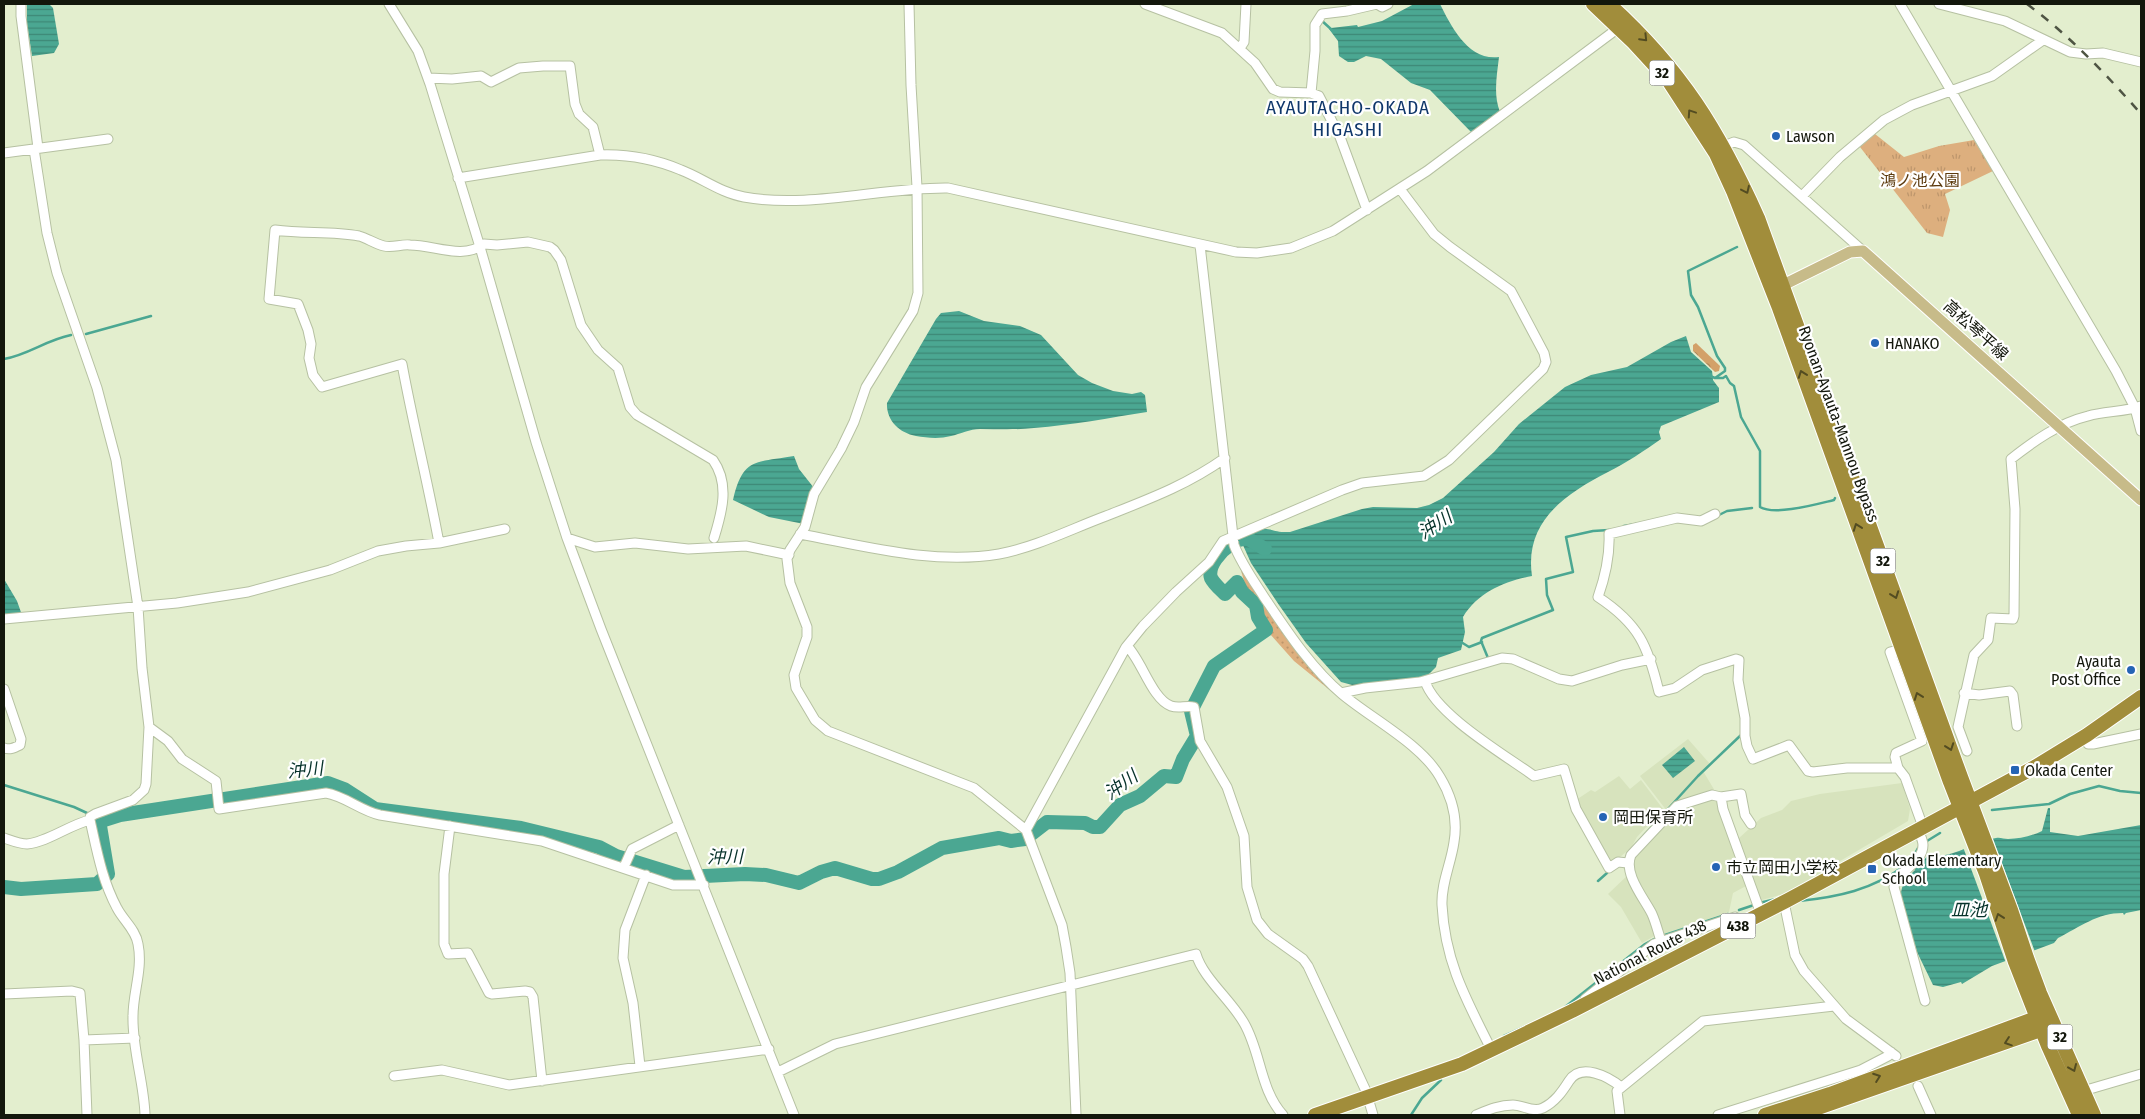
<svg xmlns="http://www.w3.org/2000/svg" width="2145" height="1119" viewBox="0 0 2145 1119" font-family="'Fira Sans Condensed','Noto Sans JP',sans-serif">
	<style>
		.built { fill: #d7e3bd }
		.grass { fill: url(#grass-dots) }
		.forest { fill: url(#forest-crowns) }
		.park { fill: url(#park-tufts) }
		.water { fill: url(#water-rules) }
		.pier { fill: #e3eece }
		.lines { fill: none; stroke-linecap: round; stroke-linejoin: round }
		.stream { stroke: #4ba792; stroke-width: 2.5 }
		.river { stroke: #4ba792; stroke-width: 14 }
		.minor-casing { stroke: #b6c1a2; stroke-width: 11 }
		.major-casing { stroke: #fff; stroke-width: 13 }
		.highway-casing { stroke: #fff; stroke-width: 16 }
		.minor { stroke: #fff; stroke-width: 9 }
		.major { stroke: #c7bb89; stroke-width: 11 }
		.highway { stroke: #a18d3b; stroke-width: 14 }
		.rail { stroke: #4e5443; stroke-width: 2.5; stroke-dasharray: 9 9; stroke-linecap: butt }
		.oneway { stroke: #534c21 }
		.poi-dot { fill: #2564b5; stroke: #fff; stroke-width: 2 }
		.labels { text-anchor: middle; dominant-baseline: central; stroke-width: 4.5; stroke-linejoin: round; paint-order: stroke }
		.shield { fill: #fff; stroke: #5a5d55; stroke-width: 1 }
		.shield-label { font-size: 15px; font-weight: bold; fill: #13170c }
		.poi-label { font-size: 16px; fill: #13170c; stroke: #fff; text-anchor: start }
		.park-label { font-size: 16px; fill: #5e3c10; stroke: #fff }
		.street-label { font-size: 16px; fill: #13170c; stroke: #fff }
		.water-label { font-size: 18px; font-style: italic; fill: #06322a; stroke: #fff }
		.quarter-label { font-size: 19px; letter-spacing: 1px; fill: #0f376a; stroke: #fff }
	</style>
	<defs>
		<pattern id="grass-dots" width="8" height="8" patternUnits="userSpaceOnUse" patternTransform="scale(1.25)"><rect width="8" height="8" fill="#ddaf7e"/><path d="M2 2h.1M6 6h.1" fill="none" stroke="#bd966c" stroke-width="1.8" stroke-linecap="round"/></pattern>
		<pattern id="forest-crowns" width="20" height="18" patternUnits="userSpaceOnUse" patternTransform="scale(1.25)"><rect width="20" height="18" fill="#d3a169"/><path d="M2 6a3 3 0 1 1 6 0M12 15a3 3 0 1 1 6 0" fill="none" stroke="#aa8255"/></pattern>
		<pattern id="park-tufts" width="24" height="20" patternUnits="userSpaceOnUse" patternTransform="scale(1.25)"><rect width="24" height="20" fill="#ddaf7e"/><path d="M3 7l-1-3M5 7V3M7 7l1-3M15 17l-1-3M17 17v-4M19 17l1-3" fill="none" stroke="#bd966c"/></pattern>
		<pattern id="water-rules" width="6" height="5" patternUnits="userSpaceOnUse" patternTransform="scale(1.25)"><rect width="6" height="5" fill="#4ba792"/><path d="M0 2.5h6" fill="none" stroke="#3d8776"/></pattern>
	</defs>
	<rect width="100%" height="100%" fill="#e3eece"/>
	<!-- built -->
	<path class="built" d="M 1688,739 L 1710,764 L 1703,771 L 1715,791 L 1746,886 L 1733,893 L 1729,912 L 1657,937 L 1656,935 L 1642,943 L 1621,907 L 1608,894 L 1629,874 L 1619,864 L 1667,811 L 1640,776 Z
		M 1619,776 L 1630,789 L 1641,780 L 1663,809 L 1637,837 L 1631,848 L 1615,861 L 1612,862 L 1585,819 L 1576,800 L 1591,790 L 1595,792 Z
		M 1902,783 L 1910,809 L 1908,821 L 1784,894 L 1758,901 L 1738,839 L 1761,818 L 1782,810 L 1791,801 L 1820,794 Z"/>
	<!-- grass -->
	<path class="grass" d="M 1238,560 L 1316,673 L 1342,700 L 1294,661 L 1270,634 L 1259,616 L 1257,605 L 1248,595 Z"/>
	<!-- forest -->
	<path class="forest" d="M 1696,343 L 1720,366 L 1719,371 L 1715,372 L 1693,351 L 1693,345 Z"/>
	<!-- park -->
	<path class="park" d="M 1875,134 L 1904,157 L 1939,146 L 1974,140 L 1993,171 L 1945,194 L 1950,210 L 1943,237 L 1927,233 L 1860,147 Z"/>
	<!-- water -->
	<path class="water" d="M 27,4 L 49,4 L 53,8 L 59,44 L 54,53 L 32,56 L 27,24 Z
		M 1414,4 L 1440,4 C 1451,26 1468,61 1499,57 C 1497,75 1493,94 1500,112 L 1472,133 L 1430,90 L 1411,83 L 1381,59 L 1366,56 L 1354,62 L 1348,62 L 1339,56 L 1338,41 L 1329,29 L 1331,28 L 1357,25 L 1358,27 L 1382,21 Z
		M 959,311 L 984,321 L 1020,326 L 1041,335 L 1078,375 L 1092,383 L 1113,391 L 1132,394 L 1141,392 L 1145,395 L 1147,412 C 1109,418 1072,425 1034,428 C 1016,430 998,429 980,429 C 970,429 960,434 951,436 C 940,439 927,438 916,436 C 899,433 886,420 887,403 L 936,319 L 941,313 Z
		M 1686,336 L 1691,352 L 1712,371 C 1714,384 1711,377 1719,388 L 1719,402 L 1661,426 L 1659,432 L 1661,439 C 1644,451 1626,463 1608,472 C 1565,494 1524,522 1532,576 C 1505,581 1478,592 1463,617 L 1465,632 L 1461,650 L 1438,658 L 1436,667 L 1426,677 L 1356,686 L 1341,682 L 1306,643 L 1279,605 L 1251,563 L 1242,543 L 1252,538 L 1250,532 C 1270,525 1271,533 1290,532 L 1362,509 L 1373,507 L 1417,508 L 1429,505 L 1443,498 L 1494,452 L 1519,424 L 1565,387 L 1591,375 L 1627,367 L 1671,342 Z
		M 794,456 L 799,469 L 814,488 L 804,524 L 769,517 L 733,500 C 743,457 755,463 794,456 Z
		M 4,579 L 17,601 L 22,615 L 4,617 Z
		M 1684,747 L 1695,761 L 1673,778 L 1662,765 Z
		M 2048,808 L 2050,808 L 2050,832 L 2078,836 L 2141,825 L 2141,910 L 2126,913 L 2124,915 L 2123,913 C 2097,913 2080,927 2058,938 L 2054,943 L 1992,966 L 1962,984 L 1961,982 L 1943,987 L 1933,985 L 1917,952 L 1901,898 C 1900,885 1907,878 1915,870 L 1913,867 L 1915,865 L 1918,867 L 1928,855 C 1952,860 1974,841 1996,838 C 2000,837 2004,839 2008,839 C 2019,839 2032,836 2042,831 Z"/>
	<!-- pier -->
	<path class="pier" d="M 1992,836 L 2035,952 L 2006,963 L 1963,847 Z"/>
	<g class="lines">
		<!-- stream -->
		<path class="stream" d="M 1322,19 L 1321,20 L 1332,30
			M 86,334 L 151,316
			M 4,359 C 28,355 46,340 71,335
			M 1710,376 L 1715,378 L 1725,371 L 1725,368 L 1717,356 L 1698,307 L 1691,295 L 1688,271 L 1737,247
			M 1715,378 L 1723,378 L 1726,376 L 1730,383 L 1734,386 L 1741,417 L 1760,451 L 1760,507 C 1775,516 1817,504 1834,500 L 1835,498
			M 1717,516 L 1727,511 L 1752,508
			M 1624,526 L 1636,524
			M 1461,642 L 1469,647 L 1482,642
			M 1488,658 L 1481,641 L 1482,638 L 1553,610 L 1547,595 L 1546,579 L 1573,572 L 1566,537 L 1593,531 L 1609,530
			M 4,785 L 74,807 L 87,813
			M 1992,810 L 2049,804 L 2070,794 L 2099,786 L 2120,791 L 2141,793
			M 97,819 L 101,821
			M 1927,841 L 1940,833
			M 1637,843 L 1698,776 L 1741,735
			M 1912,859 L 1918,848
			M 1598,881 L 1607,873
			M 1799,901 C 1838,897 1872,890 1904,866
			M 1759,903 L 1776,899
			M 1739,910 L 1754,905
			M 1565,1007 L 1645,944 L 1656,938 L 1728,914
			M 1504,1036 L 1524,1027
			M 1411,1115 L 1422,1098 L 1441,1080"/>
		<!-- river -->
		<path class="river" d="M 1239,540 L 1247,538 L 1265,549
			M 4,887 L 21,889 L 97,884 L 108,874 L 100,826 L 101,821 L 120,815 L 328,783 L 344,789 L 375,809 L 521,828 L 599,847 L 616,856 L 684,877 L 745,874 L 766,875 L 799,883 L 821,872 L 835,868 L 872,879 L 879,879 L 898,872 L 942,848 L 999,838 L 1011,841 L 1025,839 L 1047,822 L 1085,823 L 1093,827 L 1100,827 L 1120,805 L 1140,796 L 1164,776 L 1176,777 L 1183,759 L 1197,736 L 1191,711 L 1214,666 L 1266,630 L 1258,617 L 1256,605 L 1242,592 L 1237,582 L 1225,594 C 1220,589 1214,584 1211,578 C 1207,566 1221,551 1230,545"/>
		<defs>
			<path id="minor" d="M 21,4 L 21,16 L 38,148
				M 389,4 L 418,51 L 430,84 L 480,247 L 536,442 L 567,538 L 601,629 L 794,1115
				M 909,4 L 911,85 L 917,187 L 918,293 L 913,311 L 866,387 L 854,422 L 841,449 L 814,494 L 805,527 L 790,550 L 787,559 L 790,583 L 807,627 L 807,637 L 794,675 L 796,688 L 815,720 L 828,731 L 974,788 L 1026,830 L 1062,925 L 1066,947 L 1070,973 L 1076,1115
				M 1145,4 L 1222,33 L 1255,63 L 1273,89 L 1280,92 L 1311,93 L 1319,96 L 1340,137 L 1367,210
				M 1900,4 L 2116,371 L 2135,408 L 2141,431
				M 1939,4 L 2005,21 L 2070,52 L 2086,54 L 2103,53 L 2141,62
				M 1240,48 L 1244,42 L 1246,4
				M 428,78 L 452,79 L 481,76 L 491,82 L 519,68 L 543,66 L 570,66 L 575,104 L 579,114 L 593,127 L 600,155
				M 1311,93 L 1315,51 L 1315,25 L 1322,14 L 1347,11 L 1377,4 L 1382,7 L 1388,4
				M 1724,146 L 1734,142 L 1744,145 L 1863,251
				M 4,153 L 108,139
				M 458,178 L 600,155 C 628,154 655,159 681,170 C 702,178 721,193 744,197 C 809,209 882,187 948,188 L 1236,252 L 1257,253 L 1291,248 L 1333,231 L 1427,171 L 1621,26
				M 1802,196 L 1840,157 L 1884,120 L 1912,105 L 1992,76 L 2043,40
				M 1200,245 L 1234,545 C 1241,563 1253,580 1264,597 C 1287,631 1311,668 1342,694 C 1372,719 1421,744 1440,777 C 1452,797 1458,819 1454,842 C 1451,864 1441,883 1442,905 C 1445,963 1467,1001 1492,1051
				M 1715,514 L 1701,521 L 1677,518 L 1609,534 C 1610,555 1605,577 1598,597 C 1639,624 1648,646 1659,692 L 1675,688 L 1702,670 L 1736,659 L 1739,660 L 1738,680 L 1745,718 L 1745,736 L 1747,746 L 1753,759 L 1789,745 L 1808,771 L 1813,772 L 1847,768 L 1898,768
				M 800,534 C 865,546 933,565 999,554 C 1036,547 1071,529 1106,516 C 1149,499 1187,485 1225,458
				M 567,538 L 595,547 L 635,543 L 688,549 L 746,546 L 789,555
				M 439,543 C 428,483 413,424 402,364 L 322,387 L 313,375 L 309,358 L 311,344 L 308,330 L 298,304 L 269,299 L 275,230 C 303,234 331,231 359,236 C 367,238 375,244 384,246 C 393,248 401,244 410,245 C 434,245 463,260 484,244 L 497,245 L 528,242 L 550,247 L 554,250 L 561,260 L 581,325 L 598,350 L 618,368 L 630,407 L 637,415 L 713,460 C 730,484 722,512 714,538
				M 4,619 L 177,603 L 248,592 L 330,570 L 378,551 L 406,546 L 439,543 L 505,529
				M 1127,646 C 1142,661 1152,699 1171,706 C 1179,709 1186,705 1194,707 L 1200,741 L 1227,787 L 1244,836 L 1247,887 L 1257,920 L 1268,934 L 1303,959 L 1308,966 L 1366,1091 L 1373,1115
				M 1894,651 L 1890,652 L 1922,741 L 1896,753 L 1895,757 L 1898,768 L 1905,777 L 1923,827
				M 1425,681 C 1435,714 1505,755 1534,776 L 1564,769 L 1576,809 L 1609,868 L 1618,862 L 1628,863
				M 4,689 L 21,739 L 20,745 C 14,748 10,750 4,748
				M 1341,693 L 1365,688 L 1420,682 L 1502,658 L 1513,659 L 1559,679 L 1572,681 L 1622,665 L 1651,659
				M 1964,693 L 1979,695 L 2010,691 L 2013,695 L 2017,726
				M 149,727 L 168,741 L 182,759 L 216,781 L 219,809 L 326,793 C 345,796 361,811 380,815 L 542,841 L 673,885 L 704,885
				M 2083,737 L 2088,744 L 2093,744 L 2141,734
				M 1967,751 L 1958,727 L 1974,655 L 1988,640 L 1991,618 L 2013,619 L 2014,616 L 2015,509 L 2011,459 C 2034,441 2059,423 2088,416 C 2105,411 2125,412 2141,406
				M 90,820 C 97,851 102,880 117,908 C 123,920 136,930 138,944 C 143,969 133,992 133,1016 C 132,1049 144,1082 145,1115
				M 1751,824 L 1745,815 L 1741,794 L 1721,797 L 1723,809 L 1761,914
				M 450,826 L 444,874 L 444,944 L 448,954 L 468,953 L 489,993 L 492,994 L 525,991 L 530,992 L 533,997 L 542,1081
				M 1026,830 L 1126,647 L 1143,626 L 1176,592 L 1209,562 L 1223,541 L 1342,490 L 1362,483 L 1424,476 L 1449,460 L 1543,369 L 1546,362 L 1544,353 L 1511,291 L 1450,247 L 1434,234 L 1400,189
				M 1918,830 C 1920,835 1923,840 1923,845 C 1923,864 1897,870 1894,887 L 1925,1001
				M 4,838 C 10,840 20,844 27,844 C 48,842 69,825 90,820 L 90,817 L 95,814 L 133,800 L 144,790 L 146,784 L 149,727 L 142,668 L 138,607 L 116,460 L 97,388 L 57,273 L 47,233 L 34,149
				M 624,867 L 632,849 L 679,825
				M 1788,900 L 1785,907 L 1795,955 L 1804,971 L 1846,1019 L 1896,1056
				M 1661,941 C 1658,932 1656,923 1652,914 C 1644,898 1623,874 1631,855 L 1677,806 L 1712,795 L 1721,797
				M 4,994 L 72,991 L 80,993 L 84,1040 L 135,1038
				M 1585,999 L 1654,944 L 1735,917 L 1739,925
				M 84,1040 L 87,1115
				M 640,1066 L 633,1003 L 623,958 L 625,930 L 646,875
				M 778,1072 L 835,1044 L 1196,954 C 1203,978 1231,1000 1244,1023 C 1261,1052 1260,1090 1283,1115
				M 394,1076 L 442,1070 L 509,1085 L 769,1049
				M 1918,1086 L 1931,1115
				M 2083,1091 L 2141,1074
				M 1476,1115 C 1488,1110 1499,1105 1513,1105 C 1523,1105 1533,1113 1543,1108 C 1555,1102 1562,1092 1569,1081 C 1581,1062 1609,1077 1621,1087
				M 1620,1115 L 1617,1091 L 1703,1021 L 1834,1006
				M 1718,1115 L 1861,1070 L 1888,1056 L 1891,1052"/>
			<path id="major" d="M 1775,289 L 1850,252 L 1863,251 L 2141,500"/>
			<path id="highway" d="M 1593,4 L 1634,43 L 1668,80 L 1716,154 L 1733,191 L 1779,308 L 1950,782 L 1986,874 L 2015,962 L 2048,1046 L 2079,1115
				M 1609,4 C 1681,69 1719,131 1758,218 L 1961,777 L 2011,910 L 2027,958 L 2040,993 L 2094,1115
				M 1315,1115 L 1462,1064 L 1572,1011 L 1788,900 L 2033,768 L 2087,735 L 2141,697
				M 1765,1115 L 1830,1094 L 2044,1015
				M 1798,1115 L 2049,1027"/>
		</defs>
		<!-- minor casing -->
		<use href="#minor" class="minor-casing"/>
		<!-- major casing -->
		<use href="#major" class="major-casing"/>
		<!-- highway casing -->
		<use href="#highway" class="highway-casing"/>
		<!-- minor -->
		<use href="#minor" class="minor"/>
		<!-- major -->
		<use href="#major" class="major"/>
		<!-- highway -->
		<use href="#highway" class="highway"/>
		<!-- rail -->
		<path class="rail" d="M 2027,4 C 2070,36 2106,74 2141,114"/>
	</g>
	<!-- one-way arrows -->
	<defs><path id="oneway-chevron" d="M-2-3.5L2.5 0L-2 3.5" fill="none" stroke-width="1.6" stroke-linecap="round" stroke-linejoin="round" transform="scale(1.25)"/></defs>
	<g class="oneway">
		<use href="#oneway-chevron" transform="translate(1644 38) rotate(46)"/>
		<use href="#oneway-chevron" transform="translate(1691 113) rotate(-124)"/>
		<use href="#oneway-chevron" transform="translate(1746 190) rotate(65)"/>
		<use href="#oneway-chevron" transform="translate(1802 374) rotate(-110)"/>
		<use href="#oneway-chevron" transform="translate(1857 527) rotate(-110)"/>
		<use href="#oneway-chevron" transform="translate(1895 595) rotate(70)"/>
		<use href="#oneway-chevron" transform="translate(1918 696) rotate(-110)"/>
		<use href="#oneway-chevron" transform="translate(1950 747) rotate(70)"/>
		<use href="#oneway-chevron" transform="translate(1999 917) rotate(-109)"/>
		<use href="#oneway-chevron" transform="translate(2008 1042) rotate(161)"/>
		<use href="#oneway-chevron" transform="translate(2073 1068) rotate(67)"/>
		<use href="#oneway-chevron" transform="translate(1877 1077) rotate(-20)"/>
	</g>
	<!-- markers -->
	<g class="poi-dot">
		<circle cx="1776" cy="136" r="5"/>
		<circle cx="1875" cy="343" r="5"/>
		<circle cx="2131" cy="670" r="5"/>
		<rect x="2010" y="765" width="10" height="10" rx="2.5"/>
		<circle cx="1603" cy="817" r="5"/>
		<circle cx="1716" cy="867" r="5"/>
		<rect x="1867" y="864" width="10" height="10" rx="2.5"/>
	</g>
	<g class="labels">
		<!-- shield labels -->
		<g class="shield">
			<rect x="1649.5" y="60.5" width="25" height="25" rx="4"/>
			<rect x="1870.5" y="548.5" width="25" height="25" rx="4"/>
			<rect x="1720.5" y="913.5" width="35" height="25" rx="4"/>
			<rect x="2047.5" y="1024.5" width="25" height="25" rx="4"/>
		</g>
		<g class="shield-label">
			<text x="1662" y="73">32</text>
			<text x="1883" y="561">32</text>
			<text x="1738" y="926">438</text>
			<text x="2060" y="1037">32</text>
		</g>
		<!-- poi labels -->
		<g class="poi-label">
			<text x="1786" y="136">Lawson</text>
			<text x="1885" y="343">HANAKO</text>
			<text x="2121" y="661" text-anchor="end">Ayauta<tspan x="2121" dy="18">Post Office</tspan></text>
			<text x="2025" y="770">Okada Center</text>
			<text x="1613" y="817">岡田保育所</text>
			<text x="1882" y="860">Okada Elementary<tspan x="1882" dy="18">School</tspan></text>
			<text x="1726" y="867">市立岡田小学校</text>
		</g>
		<!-- park labels -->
		<g class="park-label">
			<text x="1920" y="180">鴻ノ池公園</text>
		</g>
		<!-- street labels -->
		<g class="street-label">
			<text transform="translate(1976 330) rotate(42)">高松琴平線</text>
			<text transform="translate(1839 424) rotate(70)">Ryonan-Ayauta-Mannou Bypass</text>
			<text transform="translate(1650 952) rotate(-27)">National Route 438</text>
		</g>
		<!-- water labels -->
		<g class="water-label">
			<text transform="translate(1435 525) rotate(-33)">沖川</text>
			<text transform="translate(305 770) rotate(-6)">沖川</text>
			<text transform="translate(1121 785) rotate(-36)">沖川</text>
			<text transform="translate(725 857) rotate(-1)">沖川</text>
			<text x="1969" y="910">皿池</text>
		</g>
		<!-- quarter labels -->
		<g class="quarter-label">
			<text x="1348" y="107">AYAUTACHO-OKADA<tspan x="1348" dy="22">HIGASHI</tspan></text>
		</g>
	</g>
	<!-- border -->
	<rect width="2145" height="1119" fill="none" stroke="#13170c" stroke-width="10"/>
</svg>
